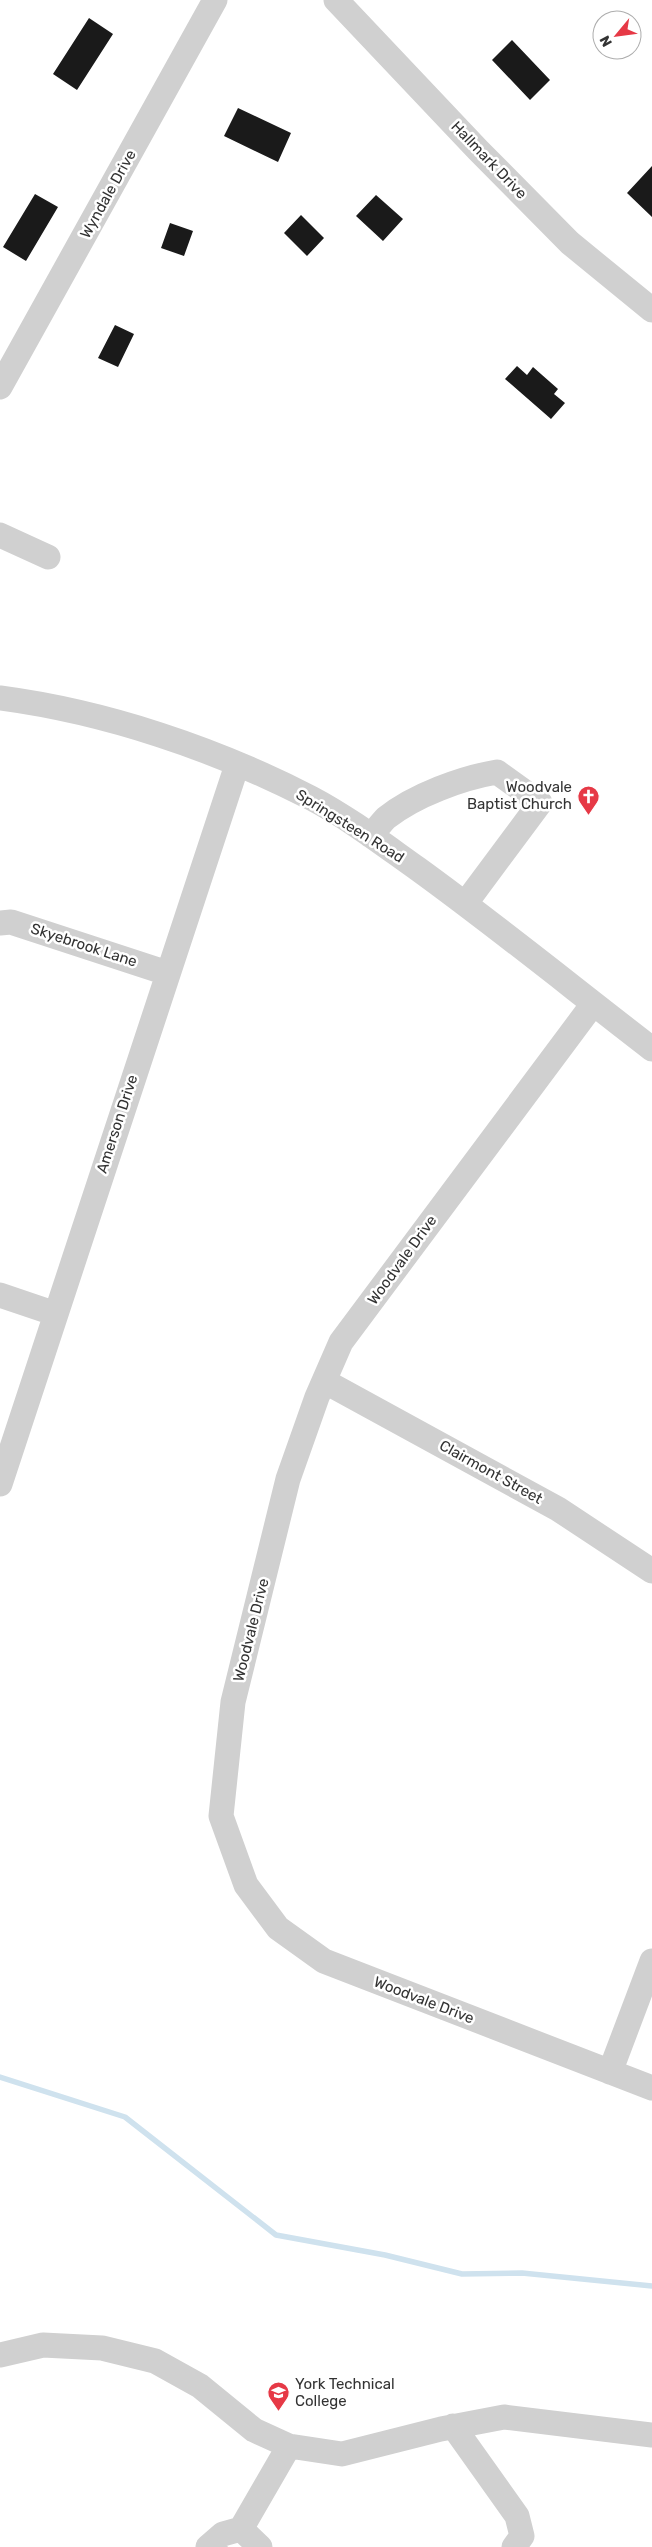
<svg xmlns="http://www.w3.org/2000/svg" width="652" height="2547" viewBox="0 0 652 2547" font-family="Rubik,sans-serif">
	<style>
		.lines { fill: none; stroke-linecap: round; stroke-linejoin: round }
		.stream { stroke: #cfe2ee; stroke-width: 5.5 }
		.building { fill: #1a1a1a }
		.minor { stroke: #d0d0d0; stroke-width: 25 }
		.labels { text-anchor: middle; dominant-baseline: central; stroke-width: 5; stroke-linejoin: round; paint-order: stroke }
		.street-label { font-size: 15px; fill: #333; stroke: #fff }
		.poi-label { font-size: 15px; fill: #333; stroke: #fff; text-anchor: end }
	</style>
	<rect width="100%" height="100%" fill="#fff"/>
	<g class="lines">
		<!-- stream -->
		<path class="stream" d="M 0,2077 L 125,2117 L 276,2235 L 385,2255 L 462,2274 L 522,2273 L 652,2286"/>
	</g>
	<!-- building -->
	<path class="building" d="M 89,18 L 113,34 L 77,90 L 53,74 Z
		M 512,40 L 550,80 L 530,100 L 492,60 Z
		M 238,108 L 291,133 L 278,162 L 224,136 Z
		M 652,166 L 652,217 L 627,193 Z
		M 35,194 L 58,207 L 26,261 L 3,247 Z
		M 376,195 L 403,219 L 383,241 L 356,216 Z
		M 301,215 L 324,238 L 307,256 L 284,233 Z
		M 170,223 L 193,231 L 184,256 L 161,248 Z
		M 115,325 L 134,334 L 118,367 L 98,358 Z
		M 517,366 L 527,375 L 533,367 L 558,389 L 554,394 L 565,403 L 551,419 L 505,379 Z"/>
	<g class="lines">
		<!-- minor -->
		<path class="minor" d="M 336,0 L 478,150 L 570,243 L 652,310
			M 0,387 L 215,0
			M 0,535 L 48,557
			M 0,698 C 106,712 216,749 311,798 C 349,818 384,845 418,869 C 498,927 574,989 652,1049
			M 371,836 C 376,830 381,823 386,818 C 415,795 462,778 497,772 L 540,803 L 465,904
			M 0,923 L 11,922 L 167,973
			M 593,1004 L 341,1342 L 317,1397 L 288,1479 L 233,1702 L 221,1816 L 246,1885 L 278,1928 L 324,1961 L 652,2088
			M 0,1295 L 56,1314
			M 324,1381 L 558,1509 L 652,1571
			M 0,1484 L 237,765
			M 610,2072 L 652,1961
			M 0,2355 L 43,2345 L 102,2348 L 155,2361 L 200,2386 L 254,2430 L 289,2446 L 342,2454 L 441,2429 L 504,2417 L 652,2435
			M 453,2426 L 517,2516 L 522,2536 L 514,2547
			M 241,2529 L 289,2446
			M 208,2547 L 223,2534 L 241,2529 L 260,2547"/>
	</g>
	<!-- icons -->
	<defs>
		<symbol id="church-pin" viewBox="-11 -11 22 30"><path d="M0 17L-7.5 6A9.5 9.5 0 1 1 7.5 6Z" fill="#e63946" stroke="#fff"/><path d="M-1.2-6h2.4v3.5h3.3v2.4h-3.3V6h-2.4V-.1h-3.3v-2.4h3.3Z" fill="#fff"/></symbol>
		<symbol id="university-pin" viewBox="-11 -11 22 30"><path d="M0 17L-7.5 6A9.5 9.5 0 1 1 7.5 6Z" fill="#e63946" stroke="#fff"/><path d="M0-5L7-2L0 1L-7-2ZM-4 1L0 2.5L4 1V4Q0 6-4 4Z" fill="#fff"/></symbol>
	</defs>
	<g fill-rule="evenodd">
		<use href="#church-pin" x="576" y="784" width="25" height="34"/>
		<use href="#university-pin" x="266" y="2380" width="25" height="34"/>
	</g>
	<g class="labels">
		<!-- street labels -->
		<g class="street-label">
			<text transform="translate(489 160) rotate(46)">Hallmark Drive</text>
			<text transform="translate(108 194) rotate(-61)">Wyndale Drive</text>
			<text transform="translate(350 826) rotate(32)">Springsteen Road</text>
			<text transform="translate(84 945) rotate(18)">Skyebrook Lane</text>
			<text transform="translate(117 1124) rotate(-72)">Amerson Drive</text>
			<text transform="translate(402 1260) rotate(-54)">Woodvale Drive</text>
			<text transform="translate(491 1472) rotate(29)">Clairmont Street</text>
			<text transform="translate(251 1630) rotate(-76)">Woodvale Drive</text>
			<text transform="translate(424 2000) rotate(21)">Woodvale Drive</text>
		</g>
		<!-- poi labels -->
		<g class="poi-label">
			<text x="572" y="787">Woodvale<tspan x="572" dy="17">Baptist Church</tspan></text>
			<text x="295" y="2384" text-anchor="start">York Technical<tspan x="295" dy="17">College</tspan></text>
		</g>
	</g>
	<!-- north arrow -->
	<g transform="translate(617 35) rotate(241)"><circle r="24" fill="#ffffff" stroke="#adadad"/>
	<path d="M0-4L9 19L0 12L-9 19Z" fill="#e63946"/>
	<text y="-8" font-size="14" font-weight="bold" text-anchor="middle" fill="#333333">N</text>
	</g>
</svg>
